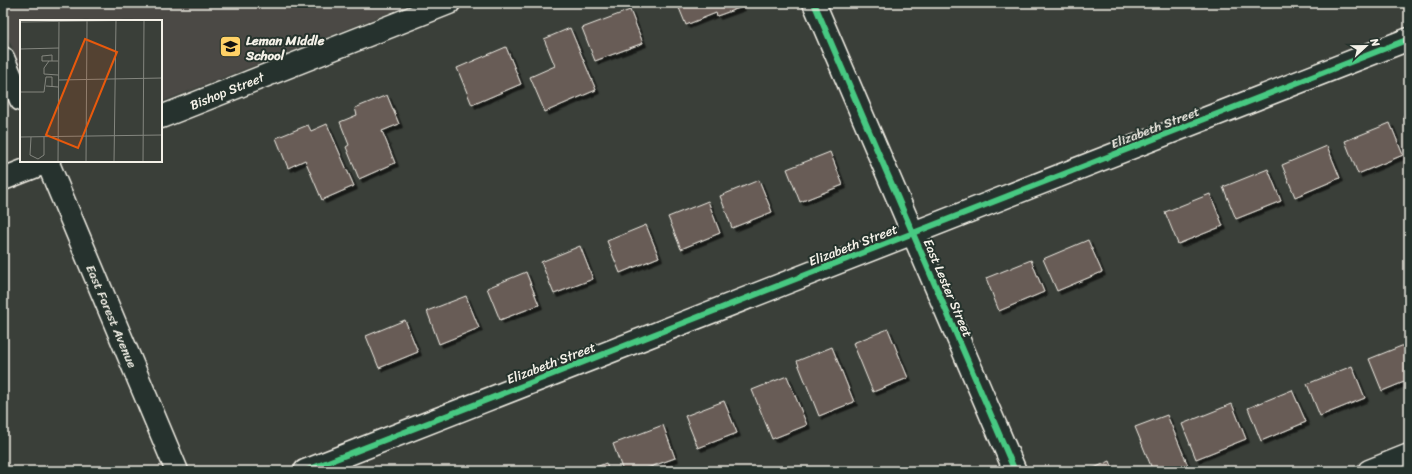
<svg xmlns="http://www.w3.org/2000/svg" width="1412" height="474" viewBox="0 0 1412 474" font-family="Sriracha,sans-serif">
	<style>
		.built { fill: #4b4a45 }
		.building { fill: #675b56; stroke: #f4f1e8; filter: url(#shadow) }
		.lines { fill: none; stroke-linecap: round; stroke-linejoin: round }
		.street-casing { stroke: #f4f1e8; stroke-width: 25 }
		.street { stroke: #26332d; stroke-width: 22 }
		.cycleway-casing { stroke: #26332d; stroke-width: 8 }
		.cycleway { stroke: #46c982; stroke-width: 6 }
		.labels { text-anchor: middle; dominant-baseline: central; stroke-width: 4; stroke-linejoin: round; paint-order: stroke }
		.poi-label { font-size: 13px; font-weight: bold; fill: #f4f1e8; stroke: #26332d; text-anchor: start }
		.street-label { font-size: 13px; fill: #f4f1e8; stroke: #26332d }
		.inset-road { fill: none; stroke: #84867f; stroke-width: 1 }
		.view { fill: #e8590c; fill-opacity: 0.15; stroke: #e8590c; stroke-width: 2 }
		.inset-edge { fill: none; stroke: #f4f1e8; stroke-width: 2 }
	</style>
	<defs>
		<filter id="shadow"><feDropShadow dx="3.5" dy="3.5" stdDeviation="0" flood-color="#0009"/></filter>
	</defs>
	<rect width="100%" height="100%" fill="#3a3f39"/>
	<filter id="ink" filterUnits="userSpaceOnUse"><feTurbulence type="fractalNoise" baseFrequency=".025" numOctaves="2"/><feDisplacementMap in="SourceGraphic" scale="8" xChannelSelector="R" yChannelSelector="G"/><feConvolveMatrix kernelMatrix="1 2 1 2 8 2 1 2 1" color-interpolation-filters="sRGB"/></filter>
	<g filter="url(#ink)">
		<!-- built -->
		<path class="built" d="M 3,3 L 413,3 L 161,102 L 161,21 L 21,21 L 21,68 L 3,26 Z"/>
		<!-- building -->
		<path class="building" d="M 677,3 L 740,3 L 742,7 L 717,16 L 716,13 L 686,25 Z
			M 630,10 L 643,43 L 595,61 L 582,28 Z
			M 570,28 L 596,90 L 545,112 L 530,77 L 555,66 L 544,39 Z
			M 506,47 L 521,84 L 472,105 L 457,68 Z
			M 387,95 L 399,124 L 382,131 L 395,163 L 359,179 L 346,147 L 349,145 L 340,122 L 357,115 L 355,108 Z
			M 1409,114 L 1409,130 L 1403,116 Z
			M 1390,123 L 1403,155 L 1358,174 L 1345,141 Z
			M 327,124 L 354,186 L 322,200 L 305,160 L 288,168 L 276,138 L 308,125 L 311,131 Z
			M 1327,146 L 1340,178 L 1295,197 L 1282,165 Z
			M 830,152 L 843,185 L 800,202 L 787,169 Z
			M 1268,169 L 1281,201 L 1236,219 L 1223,187 Z
			M 759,180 L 772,212 L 732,228 L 720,196 Z
			M 1210,194 L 1223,226 L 1178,244 L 1165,212 Z
			M 708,201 L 720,233 L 681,249 L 668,217 Z
			M 646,225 L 659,257 L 620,273 L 607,241 Z
			M 1088,240 L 1102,272 L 1057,291 L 1043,259 Z
			M 580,246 L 593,279 L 554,294 L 541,262 Z
			M 1031,260 L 1044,292 L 999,311 L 986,278 Z
			M 526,272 L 539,305 L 500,320 L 487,288 Z
			M 466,296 L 479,328 L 439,344 L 427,311 Z
			M 405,320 L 418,352 L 379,368 L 366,336 Z
			M 888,329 L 908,378 L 873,392 L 853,343 Z
			M 1409,343 L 1409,380 L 1382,391 L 1369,359 Z
			M 832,347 L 854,402 L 819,416 L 797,361 Z
			M 1352,366 L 1365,398 L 1320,416 L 1307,384 Z
			M 787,376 L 807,425 L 772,439 L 752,390 Z
			M 1292,390 L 1306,422 L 1261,441 L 1248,408 Z
			M 724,401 L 737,433 L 698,448 L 685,416 Z
			M 1232,404 L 1246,439 L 1196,459 L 1182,424 Z
			M 1167,415 L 1189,468 L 1182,471 L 1153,471 L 1135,427 Z
			M 663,425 L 675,458 L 639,471 L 623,471 L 613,444 Z
			M 1110,461 L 1114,471 L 1087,471 Z
			M 606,463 L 609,471 L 586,471 Z"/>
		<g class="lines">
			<defs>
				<path id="street" d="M 814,3 L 1015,471
					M 3,58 L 21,100
					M 161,117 L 449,3
					M 47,161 L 177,471
					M 3,179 L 49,161
					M 305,471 L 1409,39
					M 1369,471 L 1409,455"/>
			</defs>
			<!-- street casing -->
			<use href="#street" class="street-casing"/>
			<!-- street -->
			<use href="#street" class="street"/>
			<defs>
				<path id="cycleway" d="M 814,3 L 1015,471
					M 305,471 L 1409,39"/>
			</defs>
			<!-- cycleway casing -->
			<use href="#cycleway" class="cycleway-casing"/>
			<!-- cycleway -->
			<use href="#cycleway" class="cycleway"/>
		</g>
	</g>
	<!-- icons -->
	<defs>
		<symbol id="school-square" viewBox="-11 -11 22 22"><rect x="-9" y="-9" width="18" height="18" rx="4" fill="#ffd166" stroke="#26332d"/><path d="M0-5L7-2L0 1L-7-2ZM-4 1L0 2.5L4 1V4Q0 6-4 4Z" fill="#111"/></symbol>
	</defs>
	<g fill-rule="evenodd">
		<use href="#school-square" x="218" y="34" width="25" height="25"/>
	</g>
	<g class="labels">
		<!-- poi labels -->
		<g class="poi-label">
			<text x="246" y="40">Leman Middle<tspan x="246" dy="15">School</tspan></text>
		</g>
		<!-- street labels -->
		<g class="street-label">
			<text transform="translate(227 91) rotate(-22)">Bishop Street</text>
			<text transform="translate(1155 127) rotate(-21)">Elizabeth Street</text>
			<text transform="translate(853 245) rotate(-21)">Elizabeth Street</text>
			<text transform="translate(948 288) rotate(67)">East Lester Street</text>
			<text transform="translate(112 316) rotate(67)">East Forest Avenue</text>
			<text transform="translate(551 363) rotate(-21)">Elizabeth Street</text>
		</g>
	</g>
	<!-- overview -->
	<g transform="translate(20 20)">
		<rect width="142" height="142" fill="#3a3f39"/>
		<path class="inset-road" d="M 0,2 L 133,0M 0,29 L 39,28M 29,41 L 24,48 L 24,54 L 38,55M 32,41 L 32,35 L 22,36 L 22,41 L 38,41M 39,60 L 142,58M 26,66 L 38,67M 0,72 L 24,72 L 26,57 L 32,57 L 32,67M 0,117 L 142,115M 11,117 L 10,135 L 18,139 L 24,135 L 24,117M 38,142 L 39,2M 66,142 L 67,1M 94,142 L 96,0M 123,142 L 124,0"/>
		<path class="view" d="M 65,19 L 97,32 L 58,128 L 26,115 Z"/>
		<rect width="142" height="142" class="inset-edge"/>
	</g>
	<!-- margin -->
	<rect width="1412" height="474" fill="none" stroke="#26332d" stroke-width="16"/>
	<rect x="8" y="8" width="1396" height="458" fill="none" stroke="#f4f1e8" stroke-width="1.5" filter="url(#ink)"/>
	<!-- north arrow -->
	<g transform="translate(1366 46) rotate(68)" stroke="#26332d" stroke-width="3" paint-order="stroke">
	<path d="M0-3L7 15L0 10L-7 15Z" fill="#f4f1e8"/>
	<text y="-6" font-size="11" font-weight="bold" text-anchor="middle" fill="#f4f1e8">N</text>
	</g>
</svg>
